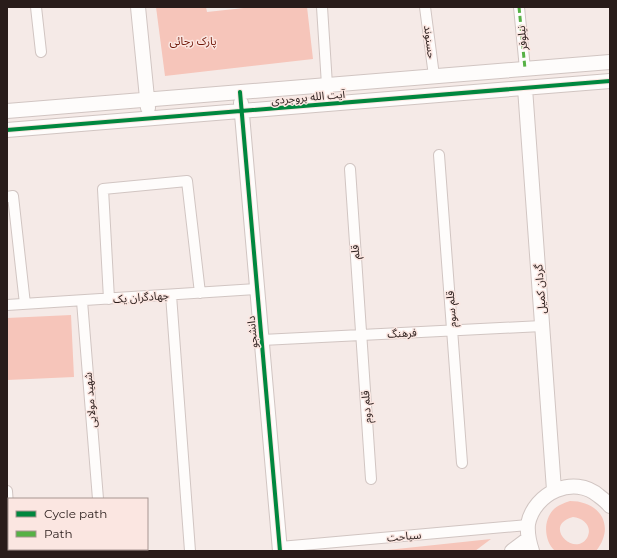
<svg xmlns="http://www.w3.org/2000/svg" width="617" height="558" viewBox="0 0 617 558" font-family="Montserrat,'Noto Sans Arabic',sans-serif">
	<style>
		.green { fill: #f6c5ba; fill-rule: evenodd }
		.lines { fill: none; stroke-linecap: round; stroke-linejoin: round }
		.street-casing { stroke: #d1c5c2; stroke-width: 12 }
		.secondary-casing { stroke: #d1c5c2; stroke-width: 16 }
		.street { stroke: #fefcfb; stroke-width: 10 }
		.secondary { stroke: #fefcfb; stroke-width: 14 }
		.quiet { stroke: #56b145; stroke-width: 3; stroke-dasharray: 6 3; stroke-linecap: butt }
		.cycleway-casing { stroke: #fbe6e1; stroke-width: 6 }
		.cycleway { stroke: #00873e; stroke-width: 4 }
		.labels { text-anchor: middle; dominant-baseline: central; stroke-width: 3; stroke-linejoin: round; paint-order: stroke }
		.street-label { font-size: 11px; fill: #291c1a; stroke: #fbe6e1 }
		.park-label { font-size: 11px; fill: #6e1405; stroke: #fbe6e1 }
	</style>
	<rect width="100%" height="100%" fill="#f5eae7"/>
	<!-- green -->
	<path class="green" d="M 156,7 L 206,7 L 207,12 L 253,7 L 307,7 L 313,59 L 165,76 Z
		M 71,315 L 74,377 L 7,380 L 7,318 Z
		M 570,501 C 600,501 616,526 596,551 L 555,551 C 544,541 543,521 553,510 C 558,505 564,503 570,501 ZM 573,517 C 584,518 593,527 587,538 C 574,558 542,525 573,517 Z
		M 491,539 L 475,551 L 378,551 Z"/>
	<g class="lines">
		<defs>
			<path id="street" d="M 36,7 L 41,52
				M 322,7 L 327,85 L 330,104
				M 425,7 L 434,76
				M 519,7 L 525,69
				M 439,155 L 462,463
				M 350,169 L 371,479
				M 7,197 L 13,196 L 25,304
				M 171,295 L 190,551
				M 109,299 L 103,189 L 187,181 L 200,293
				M 82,301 L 98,499
				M 7,305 L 257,289
				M 262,340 L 542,326
				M 7,491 L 9,520
				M 280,547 L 528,525
				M 11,549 L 11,551
				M 102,549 L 103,551"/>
			<path id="secondary" d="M 138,7 L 148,108
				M 525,88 L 554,490
				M 241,103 L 280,551
				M 7,111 L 610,62
				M 7,130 L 610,81
				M 512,551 L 528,539
				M 532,551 C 529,542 527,534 528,524 C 534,493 574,474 599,496 C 603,499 607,502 610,506"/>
		</defs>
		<!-- street casing -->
		<use href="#street" class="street-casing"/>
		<!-- secondary casing -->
		<use href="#secondary" class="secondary-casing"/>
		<!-- street -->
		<use href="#street" class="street"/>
		<!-- secondary -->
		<use href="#secondary" class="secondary"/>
		<!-- quiet -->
		<path class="quiet" d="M 519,7 L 525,69"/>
		<defs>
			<path id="cycleway" d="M 240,92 L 280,551
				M 7,130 L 610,81"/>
		</defs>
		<!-- cycleway casing -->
		<use href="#cycleway" class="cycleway-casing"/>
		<!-- cycleway -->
		<use href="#cycleway" class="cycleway"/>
	</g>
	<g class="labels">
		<!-- street labels -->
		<g class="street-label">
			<text transform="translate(522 38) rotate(-96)">نیلوفر</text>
			<text transform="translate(430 42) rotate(83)">حسنوند</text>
			<text transform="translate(308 97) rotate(-5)">آیت الله بروجردی</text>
			<text transform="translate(355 252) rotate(-94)">قلم</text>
			<text transform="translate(540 289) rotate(-94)">گردان کمیل</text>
			<text transform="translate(141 297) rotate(-4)">جهادگران یک</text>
			<text transform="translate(451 309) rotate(-94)">قلم سوم</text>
			<text transform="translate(252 332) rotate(-95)">دانشجو</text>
			<text transform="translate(402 333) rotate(-3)">فرهنگ</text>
			<text transform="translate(90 400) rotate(-95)">شهید مولایی</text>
			<text transform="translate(366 407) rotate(-94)">قلم دوم</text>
			<text transform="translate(404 536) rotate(-5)">سیاحت</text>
		</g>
		<!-- park labels -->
		<g class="park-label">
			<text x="193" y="41">پارک رجائی</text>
		</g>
	</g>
	<!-- border -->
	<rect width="617" height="558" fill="none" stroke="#291c1a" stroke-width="16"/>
	<!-- legend -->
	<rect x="8" y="498" width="140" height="52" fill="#fbe6e1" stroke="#a79591"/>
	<rect x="16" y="511" width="20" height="6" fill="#00873e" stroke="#a79591"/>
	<text x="44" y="518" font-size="12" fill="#291c1a">Cycle path</text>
	<rect x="16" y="531" width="20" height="6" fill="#56b145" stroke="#a79591"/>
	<text x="44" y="538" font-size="12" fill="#291c1a">Path</text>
</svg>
